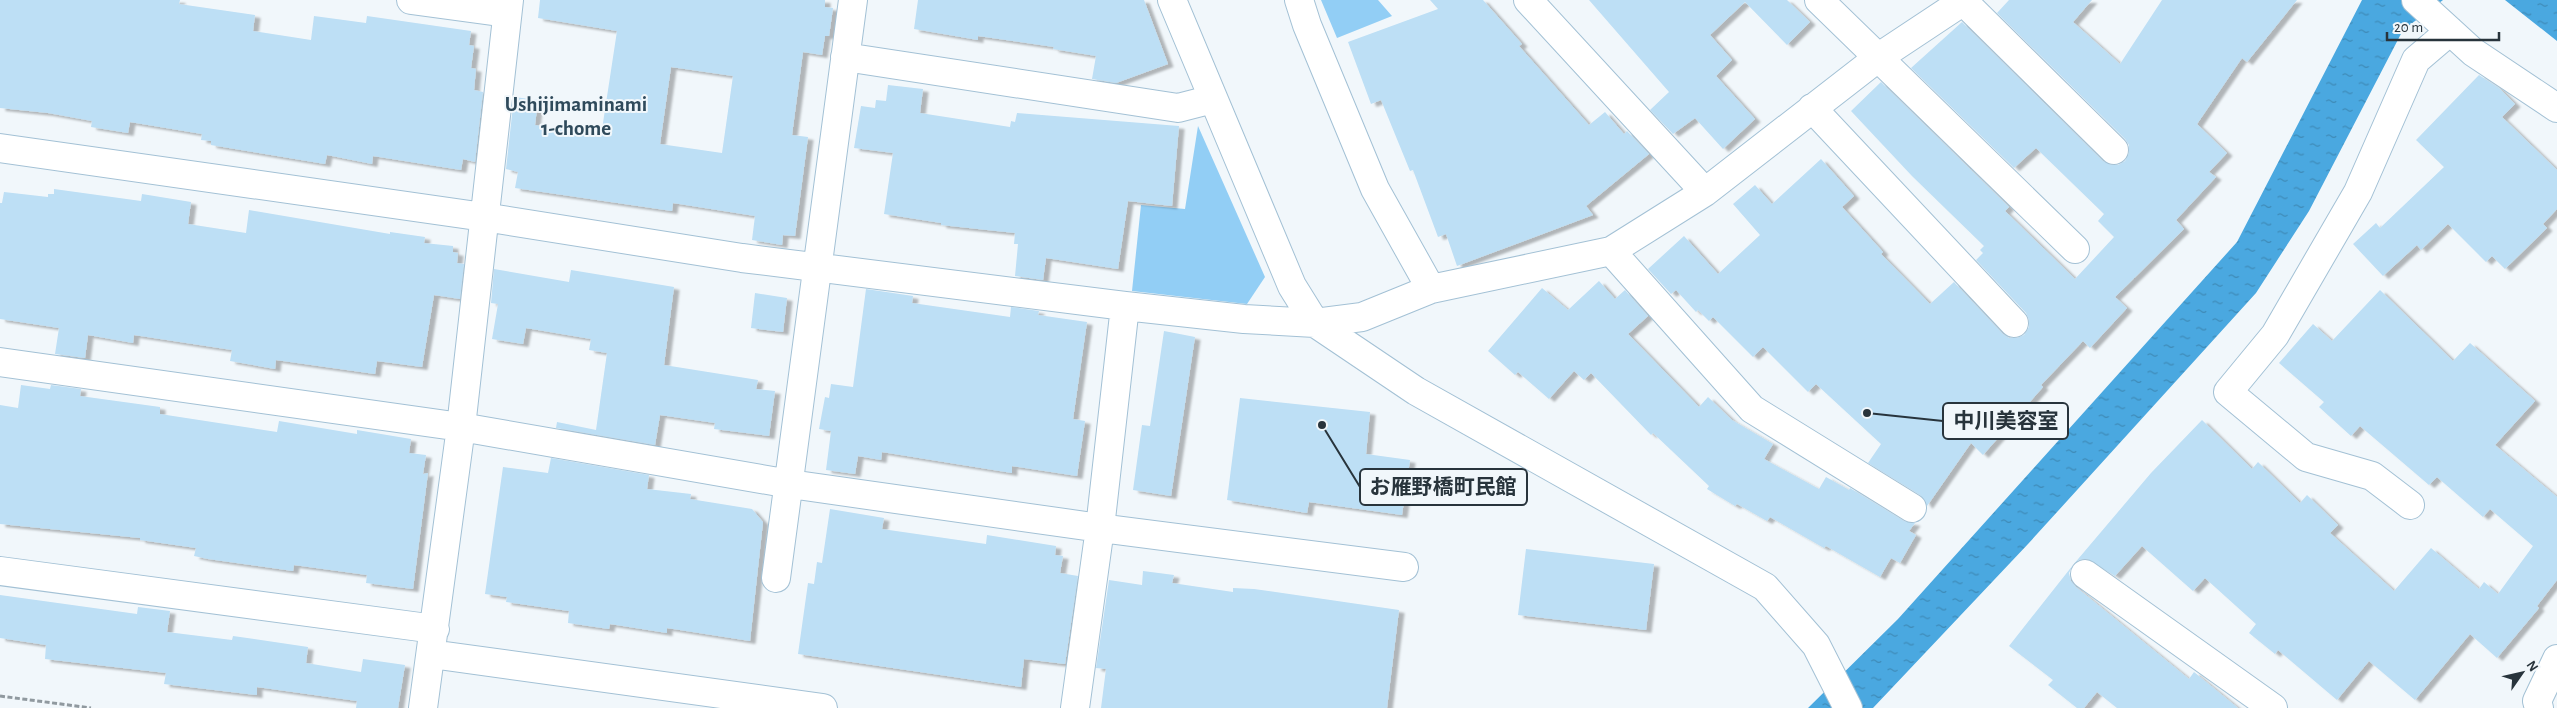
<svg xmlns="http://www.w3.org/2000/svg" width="2557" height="708" viewBox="0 0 2557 708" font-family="'Alegreya Sans','Noto Sans JP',sans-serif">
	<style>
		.park { fill: #92cef5 }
		.water { fill: url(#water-ripples) }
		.building { fill: #bddff5; fill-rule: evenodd; filter: url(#shadow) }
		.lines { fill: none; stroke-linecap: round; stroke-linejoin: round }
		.street-casing { stroke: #a3c1d5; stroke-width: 30 }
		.path { stroke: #90999f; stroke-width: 3; stroke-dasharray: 5 2.5; stroke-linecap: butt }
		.street { stroke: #fff; stroke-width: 28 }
		.labels { text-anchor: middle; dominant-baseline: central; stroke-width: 4; stroke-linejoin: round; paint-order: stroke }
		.neighbourhood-label { font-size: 21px; font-weight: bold; fill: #2f4a5b; stroke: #f1f7fb }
		.leader { fill: none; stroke: #28343c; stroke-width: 2 }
		.callout-dot { fill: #28343c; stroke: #f1f7fb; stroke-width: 2 }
		.callout { fill: #f1f7fb; stroke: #28343c; stroke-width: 2 }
		.callout-label { font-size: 21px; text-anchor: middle; font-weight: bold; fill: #28343c }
	</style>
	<defs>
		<pattern id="water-ripples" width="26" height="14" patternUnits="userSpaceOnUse" patternTransform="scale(1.25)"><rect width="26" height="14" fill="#4aa8e0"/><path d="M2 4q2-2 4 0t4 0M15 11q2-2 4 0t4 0" fill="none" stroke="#3e8ab7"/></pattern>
		<filter id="shadow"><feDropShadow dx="5.5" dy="3" stdDeviation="1" flood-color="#0004"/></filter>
	</defs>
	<rect width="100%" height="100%" fill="#f1f7fb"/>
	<!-- park -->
	<path class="park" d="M 1321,0 L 1378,0 L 1392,16 L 1337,38 Z
		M 1198,126 L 1265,277 L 1247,304 L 1132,291 L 1141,205 L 1185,209 Z"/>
	<!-- water -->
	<path class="water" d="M 2362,0 L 2443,0 L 2403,30 L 2309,211 L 2256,293 L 2028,544 L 1873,708 L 1808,708 L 1898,619 L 2237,242 Z
		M 2505,0 L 2557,0 L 2557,41 Z"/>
	<!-- building -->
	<path class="building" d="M 0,0 L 180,0 L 179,4 L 255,15 L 253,31 L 311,40 L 314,16 L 366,23 L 367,16 L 471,31 L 469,45 L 474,46 L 471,68 L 476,69 L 474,90 L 483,92 L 475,162 L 463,159 L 461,170 L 373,156 L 372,164 L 327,155 L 325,164 L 211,145 L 211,141 L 201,140 L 202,134 L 130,122 L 128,133 L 91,127 L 92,121 L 48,113 L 0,108 Z
		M 540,0 L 825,0 L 825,7 L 833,8 L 829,36 L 825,36 L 822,55 L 803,52 L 792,135 L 808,137 L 795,236 L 783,235 L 782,245 L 752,240 L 755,216 L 673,203 L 672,211 L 515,188 L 518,172 L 506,169 L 514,97 L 538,100 L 535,125 L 601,136 L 617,31 L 538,18 ZM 671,67 L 733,76 L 722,153 L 660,144 Z
		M 918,0 L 1144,0 L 1168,64 L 1116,83 L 1092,79 L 1096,56 L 1053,49 L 1054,47 L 978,36 L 978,40 L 914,29 Z
		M 1430,0 L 1483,0 L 1522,44 L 1519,46 L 1589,125 L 1605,112 L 1624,134 L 1627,131 L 1649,154 L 1586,206 L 1593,215 L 1457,266 L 1446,234 L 1438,237 L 1413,170 L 1410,171 L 1381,100 L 1371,104 L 1348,42 L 1438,9 Z
		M 1589,0 L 1787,0 L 1810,22 L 1787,45 L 1745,2 L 1710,35 L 1732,60 L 1716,76 L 1755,119 L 1723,149 L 1695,118 L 1673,134 L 1650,110 L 1669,92 Z
		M 2009,0 L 2092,0 L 2073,22 L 2120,64 L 2162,0 L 2297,0 L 2247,62 L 2242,58 L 2197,124 L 2227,153 L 2209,172 L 2216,177 L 2176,220 L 2184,229 L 2115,297 L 2127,308 L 2090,348 L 2083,341 L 2041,385 L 2043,387 L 1983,455 L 1971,443 L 1927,506 L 1920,495 L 1868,463 L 1881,444 L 1816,384 L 1808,392 L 1763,347 L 1753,357 L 1713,317 L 1709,321 L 1698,310 L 1696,312 L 1676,290 L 1671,294 L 1648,269 L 1684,236 L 1718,274 L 1760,235 L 1733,204 L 1755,185 L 1772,204 L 1821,159 L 1854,196 L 1842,207 L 1883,252 L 1881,254 L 1930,304 L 1954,282 L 2003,334 L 2009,338 L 2017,338 L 2024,335 L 2029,327 L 2029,320 L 2026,313 L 1976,260 L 1983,253 L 1980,250 L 1984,246 L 1912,176 L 1851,111 L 1881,82 L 2009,207 L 2005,211 L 2075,279 L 2114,237 L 2098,221 L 2104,214 L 2036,148 L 2014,168 L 1911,68 L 1962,22 L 2103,161 L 2111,165 L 2118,165 L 2125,161 L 2129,153 L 2129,145 L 2125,139 L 1997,13 Z
		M 2479,75 L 2499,88 L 2515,104 L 2502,117 L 2557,170 L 2557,209 L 2543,224 L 2547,228 L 2505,269 L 2492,256 L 2486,262 L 2448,224 L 2421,250 L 2417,245 L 2383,276 L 2353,244 L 2376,223 L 2380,228 L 2444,167 L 2416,140 Z
		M 888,85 L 923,89 L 920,113 L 1010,127 L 1011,121 L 1015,122 L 1017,113 L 1179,126 L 1172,206 L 1128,201 L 1118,269 L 1046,258 L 1043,280 L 1015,276 L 1018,244 L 1014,244 L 1015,233 L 941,225 L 941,223 L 884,214 L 893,153 L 854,148 L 861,106 L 875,108 L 876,100 L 886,101 Z
		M 54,189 L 141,201 L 142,194 L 191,202 L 188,224 L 246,233 L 249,210 L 390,234 L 390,232 L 425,237 L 424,243 L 453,246 L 453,252 L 458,253 L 457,263 L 464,264 L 460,299 L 434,295 L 422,367 L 377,361 L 375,374 L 276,360 L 275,369 L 230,361 L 232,350 L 134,335 L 133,343 L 88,335 L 85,358 L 55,354 L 59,328 L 0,319 L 0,203 L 2,203 L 4,192 L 48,197 L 48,194 L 54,194 Z
		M 494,269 L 569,282 L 571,270 L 674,287 L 664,365 L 758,380 L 756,389 L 775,391 L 769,436 L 714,429 L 715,423 L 660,415 L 655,445 L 556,428 L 557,422 L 596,430 L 607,353 L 589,350 L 591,339 L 526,328 L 523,344 L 492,339 L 498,304 L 491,303 Z
		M 1599,281 L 1615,299 L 1625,290 L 1648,316 L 1628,334 L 1699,407 L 1708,397 L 1732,420 L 1773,444 L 1764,459 L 1819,489 L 1826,477 L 1849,490 L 1850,488 L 1904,521 L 1915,523 L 1909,531 L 1916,535 L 1900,563 L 1891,558 L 1880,577 L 1826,546 L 1824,548 L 1770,517 L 1767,521 L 1737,504 L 1735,506 L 1707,489 L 1709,486 L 1653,433 L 1651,435 L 1591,373 L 1584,380 L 1574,371 L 1549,399 L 1518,372 L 1515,375 L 1488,351 L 1542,288 L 1568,310 Z
		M 866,289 L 913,296 L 912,303 L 1010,317 L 1011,307 L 1039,311 L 1038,315 L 1087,322 L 1073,419 L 1085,421 L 1077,476 L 1012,466 L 1012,473 L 882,452 L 881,460 L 858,456 L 855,474 L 826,470 L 831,431 L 819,429 L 825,397 L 829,398 L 831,384 L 853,387 Z
		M 2380,290 L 2453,361 L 2470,343 L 2535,401 L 2495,445 L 2557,497 L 2557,580 L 2537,606 L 2539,608 L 2497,658 L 2470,634 L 2415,700 L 2369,661 L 2337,700 L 2278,650 L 2275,654 L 2249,633 L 2256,624 L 2205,578 L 2193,591 L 2142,546 L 2115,576 L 2087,559 L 2079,560 L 2073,565 L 2151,473 L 2202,420 L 2252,469 L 2258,462 L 2300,503 L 2307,495 L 2338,525 L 2330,533 L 2394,591 L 2431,548 L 2479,589 L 2484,582 L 2498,594 L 2533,546 L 2490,509 L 2483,517 L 2437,477 L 2429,485 L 2360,426 L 2351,436 L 2319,407 L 2324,402 L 2279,363 L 2313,324 L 2332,341 Z
		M 755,293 L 787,298 L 783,332 L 751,328 Z
		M 1164,331 L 1195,337 L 1171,496 L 1133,490 L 1142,425 L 1150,426 Z
		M 21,385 L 50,389 L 51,385 L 81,389 L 80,396 L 160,407 L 160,414 L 277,432 L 279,421 L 357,434 L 357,430 L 411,439 L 409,453 L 426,455 L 423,474 L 428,473 L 413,589 L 366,583 L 367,575 L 294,565 L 293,571 L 208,559 L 194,556 L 196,548 L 140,540 L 140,538 L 0,524 L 0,405 L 18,408 Z
		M 1240,398 L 1370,412 L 1366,454 L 1410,460 L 1402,515 L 1309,502 L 1307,513 L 1227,500 Z
		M 551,458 L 649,475 L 647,489 L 691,494 L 690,499 L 752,509 L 763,522 L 750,641 L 667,628 L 667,633 L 610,624 L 609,629 L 568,623 L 569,611 L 506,602 L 507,597 L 485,594 L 503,467 L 548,473 Z
		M 830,509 L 884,518 L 882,529 L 986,544 L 987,535 L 1056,546 L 1055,555 L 1063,556 L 1060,573 L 1078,576 L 1065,664 L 1024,659 L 1021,687 L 798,654 L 808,583 L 814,584 L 817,562 L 822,563 Z
		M 1526,549 L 1654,564 L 1646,630 L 1518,615 Z
		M 2073,565 L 2069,573 L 2071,581 L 2076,587 L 2189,679 L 2194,672 L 2238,708 L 2117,708 L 2097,692 L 2084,708 L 2077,708 L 2048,685 L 2053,680 L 2009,646 Z
		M 1143,571 L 1174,575 L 1172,583 L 1233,592 L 1233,588 L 1254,589 L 1399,610 L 1387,708 L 1101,708 L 1106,669 L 1096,668 L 1109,580 L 1142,585 Z
		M 0,595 L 137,614 L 138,607 L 170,611 L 167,632 L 232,640 L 233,636 L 308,647 L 306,663 L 361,672 L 363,659 L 405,665 L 398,708 L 356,708 L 357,701 L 257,687 L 257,695 L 164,684 L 166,673 L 45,659 L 46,645 L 0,638 Z"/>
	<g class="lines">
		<defs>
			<path id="street" d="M 411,0 L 507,13
				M 1172,0 L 1292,286 L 1315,323 L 1416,391 L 1765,587 L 1816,645 L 1848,708
				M 1299,0 L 1307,25 L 1375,189 L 1431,289
				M 1528,0 L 1705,192
				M 1819,0 L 2075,249
				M 2416,0 L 2473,52 L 2557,108
				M 1963,1 L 2114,150
				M 845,57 L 1178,108 L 1213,99
				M 1812,108 L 2014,323
				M 0,148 L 484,217 L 742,258 L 1125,306 L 1244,319 L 1315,323 L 1362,317 L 1431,289 L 1611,251 L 1705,192 L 1879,57 L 1965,0
				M 1611,251 L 1752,409 L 1912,508
				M 0,362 L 461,427 L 790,484 L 1100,528 L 1404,567
				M 2410,505 L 2372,476 L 2306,457 L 2228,392 L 2275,335 L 2358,192 L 2416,60 L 2450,31
				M 0,571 L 435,629
				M 2085,574 L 2273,708
				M 776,578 L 853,0
				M 431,654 L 823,708
				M 423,708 L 461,427 L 509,0
				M 1075,708 L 1100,528 L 1125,306
				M 2539,708 L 2537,701 L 2557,659"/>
		</defs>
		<!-- street casing -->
		<use href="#street" class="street-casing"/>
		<!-- path -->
		<path class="path" d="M 0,696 L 91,708"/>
		<!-- street -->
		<use href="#street" class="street"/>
	</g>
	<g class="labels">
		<!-- neighbourhood labels -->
		<g class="neighbourhood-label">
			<text x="576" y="104">Ushijimaminami<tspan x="576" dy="24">1-chome</tspan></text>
		</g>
	</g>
	<!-- callouts -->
	<path class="leader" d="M1867 413L1943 421M1322 425L1360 487"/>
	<g class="callout-dot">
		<circle cx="1867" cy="413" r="5"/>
		<circle cx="1322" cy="425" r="5"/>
	</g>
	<g class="callout">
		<rect x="1943" y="403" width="125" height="36" rx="5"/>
		<rect x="1360" y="469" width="167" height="36" rx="5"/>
	</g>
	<g class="callout-label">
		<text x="2006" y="428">中川美容室</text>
		<text x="1443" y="494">お雁野橋町民館</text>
	</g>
	<!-- north arrow -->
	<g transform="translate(2522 673) rotate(56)" stroke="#f1f7fb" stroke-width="4" paint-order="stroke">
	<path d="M0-4L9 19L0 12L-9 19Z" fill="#28343c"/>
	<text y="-8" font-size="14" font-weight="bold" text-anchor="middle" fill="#28343c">N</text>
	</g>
	<!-- scale -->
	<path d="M2387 32v8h112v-8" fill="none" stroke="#28343c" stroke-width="2.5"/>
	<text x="2394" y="32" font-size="15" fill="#28343c" stroke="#f1f7fb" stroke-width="4" paint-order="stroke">20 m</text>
</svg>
